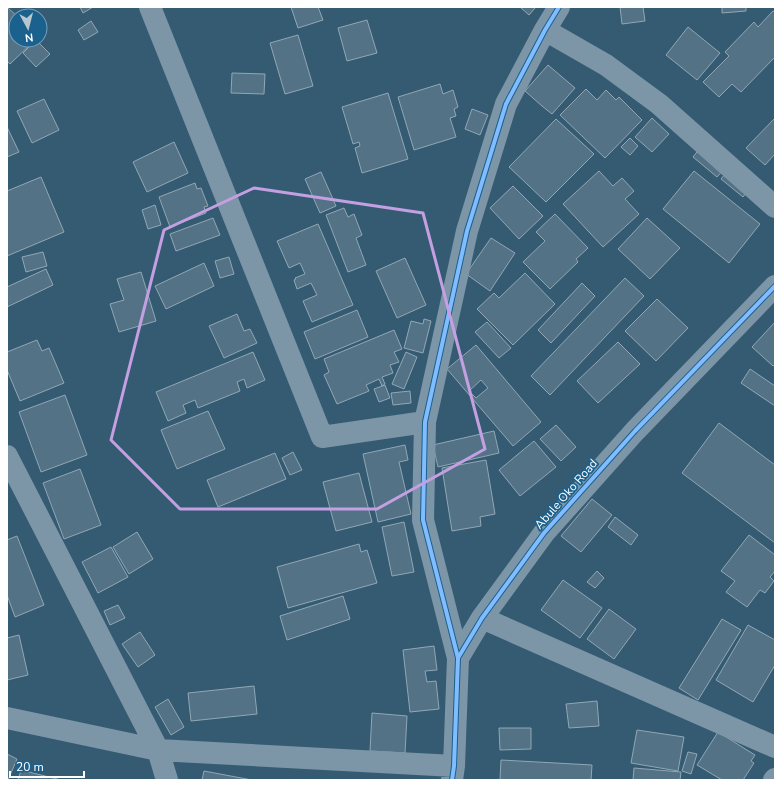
<svg xmlns="http://www.w3.org/2000/svg" width="782" height="787" viewBox="0 0 782 787" font-family="'Nunito Sans',sans-serif">
	<style>
		.building { fill: #537285; stroke: #91a7b5; fill-rule: evenodd }
		.lines { fill: none; stroke-linecap: round; stroke-linejoin: round }
		.street { stroke: #7c96a7; stroke-width: 22 }
		.cycleway-casing { stroke: #1a618e; stroke-width: 6 }
		.cycleway { stroke: #80bcff; stroke-width: 4 }
		.marked { fill: none; stroke: #c4a0e2; stroke-width: 3; stroke-linejoin: round }
		.labels { text-anchor: middle; dominant-baseline: central; stroke-width: 3.5; stroke-linejoin: round; paint-order: stroke }
		.street-label { font-size: 12px; fill: #fff; stroke: #1a618e }
	</style>
	<rect width="100%" height="100%" fill="#355b73"/>
	<!-- building -->
	<path class="building" d="M 7,7 L 17,16 L 16,16 L 16,40 L 35,40 L 10,64 L 7,61 Z
		M 80,7 L 93,7 L 83,13 Z
		M 291,7 L 318,7 L 323,20 L 298,28 Z
		M 520,7 L 534,7 L 535,8 L 529,15 Z
		M 620,7 L 643,7 L 645,21 L 622,24 Z
		M 722,7 L 746,7 L 746,11 L 722,13 Z
		M 773,11 L 775,12 L 775,57 L 741,92 L 732,84 L 719,97 L 703,82 L 729,56 L 725,52 L 754,22 L 758,27 Z
		M 367,20 L 377,53 L 347,61 L 338,28 Z
		M 91,21 L 98,32 L 84,40 L 78,30 Z
		M 688,27 L 720,53 L 697,80 L 666,55 Z
		M 298,35 L 313,86 L 285,94 L 270,43 Z
		M 36,40 L 50,54 L 36,67 L 23,53 Z
		M 548,65 L 575,88 L 552,114 L 542,106 L 525,91 Z
		M 232,73 L 265,74 L 264,94 L 231,93 Z
		M 440,84 L 443,94 L 453,90 L 458,107 L 454,109 L 456,116 L 450,118 L 456,137 L 414,150 L 398,97 Z
		M 586,89 L 597,100 L 606,90 L 616,100 L 619,97 L 642,120 L 605,158 L 560,115 Z
		M 388,93 L 408,159 L 362,173 L 355,148 L 360,146 L 359,142 L 353,144 L 342,107 Z
		M 44,99 L 59,130 L 32,143 L 17,111 Z
		M 472,109 L 488,115 L 480,135 L 465,129 Z
		M 652,118 L 669,134 L 652,152 L 635,137 Z
		M 775,118 L 775,154 L 765,165 L 746,148 Z
		M 556,119 L 594,154 L 546,202 L 509,167 Z
		M 7,127 L 19,152 L 7,157 Z
		M 630,138 L 638,146 L 630,155 L 621,147 Z
		M 174,142 L 188,173 L 147,192 L 133,162 Z
		M 700,148 L 725,168 L 717,177 L 693,157 Z
		M 729,169 L 750,188 L 743,197 L 721,179 Z
		M 599,171 L 613,186 L 622,178 L 634,191 L 625,199 L 639,214 L 603,247 L 563,204 Z
		M 694,171 L 760,224 L 729,263 L 663,209 Z
		M 321,172 L 336,206 L 320,213 L 305,179 Z
		M 41,177 L 64,232 L 7,256 L 7,191 Z
		M 195,183 L 197,189 L 201,188 L 208,206 L 204,207 L 206,213 L 170,227 L 159,197 Z
		M 513,186 L 543,216 L 519,239 L 490,208 Z
		M 155,205 L 161,225 L 148,229 L 142,210 Z
		M 344,208 L 348,217 L 354,214 L 362,235 L 356,238 L 366,265 L 348,272 L 326,215 Z
		M 555,214 L 588,248 L 576,259 L 578,262 L 550,289 L 523,262 L 545,241 L 536,232 Z
		M 213,218 L 220,235 L 176,251 L 170,234 Z
		M 647,218 L 680,248 L 650,279 L 618,249 Z
		M 318,224 L 353,305 L 312,322 L 303,301 L 317,295 L 311,283 L 297,289 L 294,280 L 296,279 L 295,278 L 305,274 L 300,263 L 289,268 L 277,241 Z
		M 491,238 L 515,253 L 490,291 L 466,274 Z
		M 43,252 L 47,266 L 26,272 L 22,257 Z
		M 229,257 L 234,274 L 220,278 L 215,261 Z
		M 405,258 L 426,305 L 397,318 L 376,271 Z
		M 204,263 L 214,286 L 166,309 L 155,286 Z
		M 46,269 L 53,285 L 7,307 L 7,287 Z
		M 141,272 L 156,321 L 119,332 L 110,304 L 124,300 L 117,279 Z
		M 525,273 L 555,304 L 513,345 L 477,309 L 494,293 L 499,298 Z
		M 625,278 L 644,296 L 550,395 L 531,376 Z
		M 582,283 L 595,296 L 551,343 L 538,330 Z
		M 657,299 L 688,328 L 656,361 L 625,331 Z
		M 357,310 L 368,337 L 315,359 L 304,332 Z
		M 237,314 L 244,331 L 250,329 L 257,343 L 224,358 L 209,326 Z
		M 424,319 L 431,321 L 423,353 L 404,348 L 411,321 L 423,324 Z
		M 487,322 L 511,348 L 499,358 L 475,332 Z
		M 775,322 L 775,364 L 773,366 L 752,347 Z
		M 394,330 L 402,349 L 394,352 L 399,362 L 390,365 L 393,373 L 382,377 L 385,384 L 382,386 L 379,379 L 366,385 L 369,391 L 337,404 L 324,375 L 329,372 L 324,359 Z
		M 37,340 L 42,351 L 49,348 L 64,383 L 20,401 L 7,370 L 7,352 Z
		M 618,342 L 640,364 L 598,403 L 577,381 Z
		M 476,345 L 541,422 L 513,446 L 447,369 ZM 481,380 L 488,388 L 476,398 L 469,391 Z
		M 253,352 L 265,380 L 247,388 L 244,379 L 237,382 L 240,391 L 198,408 L 195,400 L 183,405 L 186,413 L 168,421 L 156,392 Z
		M 406,352 L 417,357 L 404,389 L 392,384 Z
		M 750,369 L 775,386 L 775,406 L 741,383 Z
		M 385,385 L 390,398 L 379,402 L 374,389 Z
		M 410,391 L 411,403 L 393,405 L 391,393 Z
		M 65,395 L 87,455 L 41,472 L 19,412 Z
		M 208,411 L 225,449 L 177,469 L 161,430 Z
		M 719,423 L 775,465 L 775,543 L 682,473 Z
		M 556,425 L 576,447 L 561,461 L 540,439 Z
		M 494,431 L 499,453 L 438,467 L 433,445 Z
		M 534,441 L 556,467 L 520,496 L 499,470 Z
		M 405,445 L 408,460 L 399,462 L 411,514 L 378,522 L 363,454 Z
		M 293,452 L 302,470 L 290,475 L 282,458 Z
		M 275,453 L 286,479 L 218,507 L 207,480 Z
		M 486,460 L 495,514 L 480,517 L 481,526 L 452,531 L 442,468 Z
		M 80,469 L 101,525 L 64,539 L 43,483 Z
		M 359,473 L 372,522 L 336,531 L 323,482 Z
		M 592,499 L 612,515 L 581,552 L 561,536 Z
		M 615,517 L 638,535 L 631,545 L 608,527 Z
		M 404,522 L 414,572 L 392,576 L 382,527 Z
		M 137,532 L 153,559 L 129,574 L 113,547 Z
		M 749,535 L 775,555 L 775,571 L 770,577 L 774,581 L 765,593 L 760,590 L 747,607 L 726,592 L 735,581 L 721,571 Z
		M 17,536 L 44,605 L 15,617 L 7,595 L 7,540 Z
		M 359,544 L 361,552 L 367,550 L 377,583 L 288,608 L 277,567 Z
		M 111,547 L 128,577 L 98,593 L 82,562 Z
		M 597,571 L 604,578 L 595,588 L 587,582 Z
		M 563,580 L 602,608 L 580,638 L 541,610 Z
		M 343,596 L 350,619 L 287,640 L 280,616 Z
		M 118,605 L 125,618 L 110,625 L 104,611 Z
		M 609,609 L 636,629 L 614,659 L 587,639 Z
		M 722,619 L 741,630 L 698,700 L 679,688 Z
		M 748,625 L 775,640 L 775,665 L 753,702 L 716,680 Z
		M 140,632 L 155,655 L 138,667 L 122,644 Z
		M 19,635 L 28,675 L 7,680 L 7,638 Z
		M 434,646 L 437,670 L 425,671 L 427,682 L 436,681 L 439,709 L 410,712 L 403,650 Z
		M 254,686 L 257,714 L 191,721 L 188,693 Z
		M 168,699 L 184,727 L 171,735 L 155,707 Z
		M 597,701 L 599,726 L 569,728 L 566,704 Z
		M 372,713 L 407,716 L 405,753 L 370,751 Z
		M 499,728 L 531,728 L 531,749 L 500,750 Z
		M 637,730 L 684,737 L 678,771 L 631,763 Z
		M 718,732 L 755,755 L 751,761 L 754,763 L 743,780 L 722,780 L 697,765 Z
		M 688,752 L 697,754 L 691,774 L 682,771 Z
		M 7,754 L 17,759 L 8,780 L 7,780 Z
		M 501,760 L 592,765 L 591,780 L 500,780 Z
		M 634,768 L 681,772 L 680,780 L 633,780 Z
		M 21,770 L 61,780 L 18,780 Z
		M 204,771 L 252,780 L 202,780 Z"/>
	<g class="lines">
		<!-- street -->
		<path class="street" d="M 150,7 L 322,437 L 425,422
			M 545,30 L 606,65 L 659,104 L 775,207
			M 7,456 L 158,750 L 167,780
			M 482,618 L 775,747
			M 458,658 L 423,520 L 425,422 L 467,231 L 506,104 L 545,30 L 559,7
			M 7,718 L 158,750 L 454,766
			M 452,780 L 454,766 L 458,658 L 482,618 L 544,533 L 635,431 L 775,286
			M 774,780 L 775,779"/>
		<defs>
			<path id="cycleway" d="M 458,658 L 423,520 L 425,422 L 467,231 L 506,104 L 545,30 L 559,7
				M 452,780 L 454,766 L 458,658 L 482,618 L 544,533 L 635,431 L 775,286"/>
		</defs>
		<!-- cycleway casing -->
		<use href="#cycleway" class="cycleway-casing"/>
		<!-- cycleway -->
		<use href="#cycleway" class="cycleway"/>
	</g>
	<!-- marked area -->
	<path class="marked" d="M 254,188 L 423,213 L 485,449 L 377,509 L 180,509 L 111,440 L 164,230 Z"/>
	<g class="labels">
		<!-- street labels -->
		<g class="street-label">
			<text transform="translate(566 494) rotate(-49)">Abule Oko Road</text>
		</g>
	</g>
	<!-- border -->
	<rect width="782" height="787" fill="none" stroke="#ffffff" stroke-width="16"/>
	<!-- north arrow -->
	<g transform="translate(28 28) rotate(173)"><circle r="19" fill="#1a618e" stroke="#76a0bb"/>
	<path d="M0-3L7 15L0 10L-7 15Z" fill="#b8c6ce"/>
	<text y="-6" font-size="11" font-weight="bold" text-anchor="middle" fill="#ffffff">N</text>
	</g>
	<!-- scale -->
	<path d="M10 771v6h74v-6" fill="none" stroke="#ffffff" stroke-width="2"/>
	<text x="16" y="771" font-size="12" fill="#ffffff" stroke="#1a618e" stroke-width="3" paint-order="stroke">20 m</text>
</svg>
